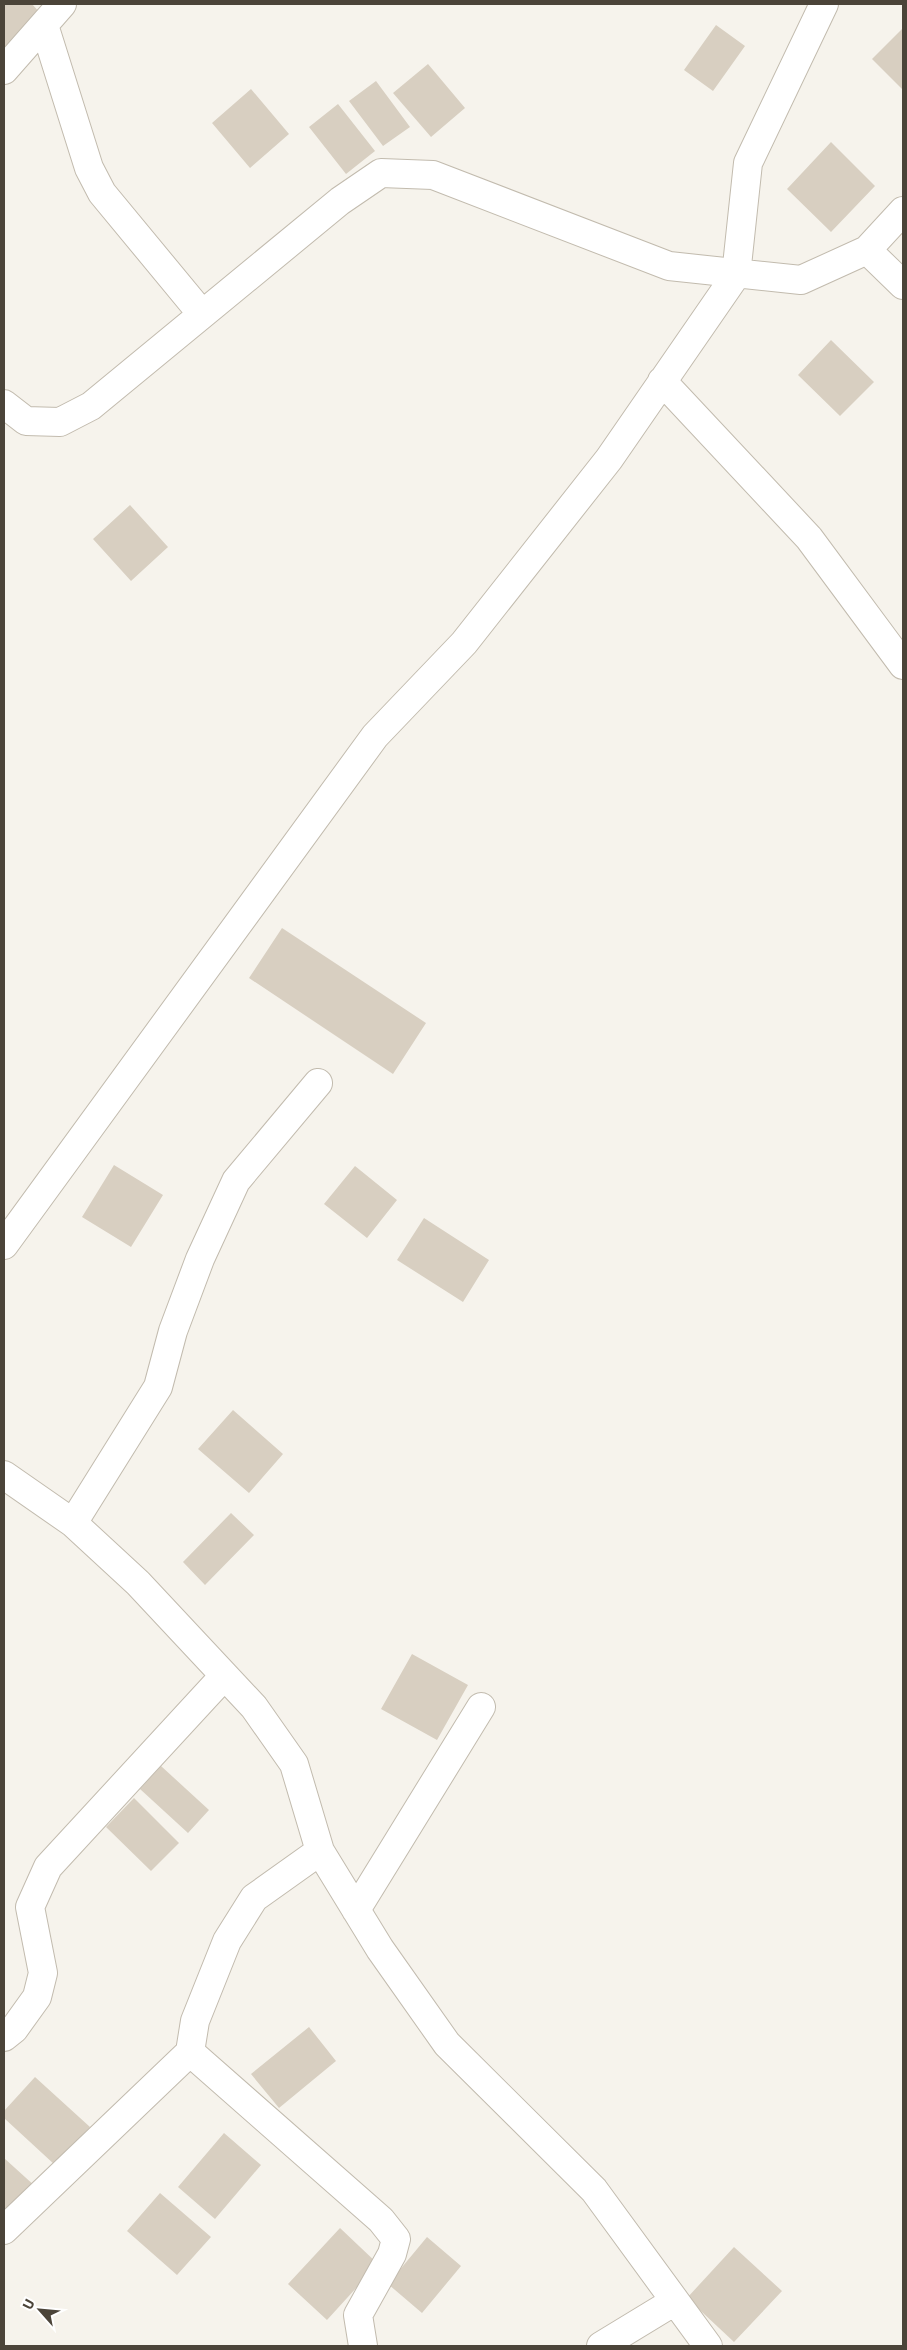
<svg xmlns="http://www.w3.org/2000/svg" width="907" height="2350" viewBox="0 0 907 2350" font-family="'IBM Plex Sans',sans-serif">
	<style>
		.building { fill: #d8cfc1 }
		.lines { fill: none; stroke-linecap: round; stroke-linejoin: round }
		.minor-casing { stroke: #c2bbae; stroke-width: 30 }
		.minor { stroke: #fff; stroke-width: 28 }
	</style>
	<rect width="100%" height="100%" fill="#f6f3ec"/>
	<!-- building -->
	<path class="building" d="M 4,4 L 32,4 L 41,14 L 4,49 Z
		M 716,25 L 745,46 L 713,91 L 684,70 Z
		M 903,28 L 903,90 L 872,59 Z
		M 428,64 L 465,108 L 431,137 L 393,93 Z
		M 376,81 L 410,127 L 383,146 L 349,101 Z
		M 251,89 L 289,134 L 250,168 L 212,123 Z
		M 338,104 L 375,151 L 346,174 L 309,127 Z
		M 831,142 L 875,186 L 831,232 L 787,189 Z
		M 831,340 L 874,382 L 840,416 L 798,375 Z
		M 130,505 L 168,547 L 131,581 L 93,539 Z
		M 282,928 L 426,1023 L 393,1074 L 249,978 Z
		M 114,1165 L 163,1195 L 131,1247 L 82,1217 Z
		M 355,1166 L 397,1200 L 367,1238 L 324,1204 Z
		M 424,1218 L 489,1260 L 463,1302 L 397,1260 Z
		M 233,1410 L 283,1454 L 249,1493 L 198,1449 Z
		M 231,1513 L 254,1535 L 205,1585 L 183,1562 Z
		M 412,1654 L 468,1685 L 437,1740 L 381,1709 Z
		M 161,1766 L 209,1810 L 188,1833 L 140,1789 Z
		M 134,1798 L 179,1843 L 151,1871 L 106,1827 Z
		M 309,2027 L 336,2061 L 279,2108 L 251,2074 Z
		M 35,2077 L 90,2127 L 55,2165 L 4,2118 L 4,2111 Z
		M 224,2133 L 261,2165 L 215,2219 L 178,2187 Z
		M 4,2158 L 36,2187 L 4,2218 Z
		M 160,2193 L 211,2237 L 177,2275 L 127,2231 Z
		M 340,2228 L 378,2264 L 327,2320 L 288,2284 Z
		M 427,2237 L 461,2266 L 422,2313 L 388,2284 Z
		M 734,2247 L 782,2291 L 734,2342 L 687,2298 Z"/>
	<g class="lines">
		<defs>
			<path id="minor" d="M 44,25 L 89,168 L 102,193 L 202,314
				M 4,70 L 62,4
				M 867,250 L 903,285
				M 662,381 L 809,538 L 903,665
				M 4,404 L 26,421 L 60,422 L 91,406 L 340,201 L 381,173 L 433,175 L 669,266 L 801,280 L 867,250 L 903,211
				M 4,1245 L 375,736 L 464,643 L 609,459 L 736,275 L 748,163 L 824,4
				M 4,1475 L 73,1523 L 138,1583 L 254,1707 L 294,1764 L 320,1851 L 380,1949 L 447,2044 L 594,2190 L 708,2346
				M 73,1523 L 158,1387 L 173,1331 L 200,1259 L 236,1181 L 318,1083
				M 356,1910 L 481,1707
				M 4,2037 L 14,2029 L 37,1997 L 43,1973 L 30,1907 L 48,1867 L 224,1676
				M 190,2052 L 381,2220 L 396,2239 L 392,2254 L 358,2315 L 363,2346
				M 4,2230 L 190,2052 L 195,2021 L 227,1941 L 254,1898 L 320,1851
				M 601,2346 L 675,2301"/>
		</defs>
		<!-- minor casing -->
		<use href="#minor" class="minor-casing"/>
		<!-- minor -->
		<use href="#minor" class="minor"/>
	</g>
	<!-- border -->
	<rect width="907" height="2350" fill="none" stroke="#4b4439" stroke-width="10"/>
	<!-- north arrow -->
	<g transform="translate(40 2310) rotate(297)" stroke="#ffffff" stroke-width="4" paint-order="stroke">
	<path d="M0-4L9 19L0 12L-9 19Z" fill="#4b4439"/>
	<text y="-8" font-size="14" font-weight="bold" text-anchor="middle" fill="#4b4439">U</text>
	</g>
</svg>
